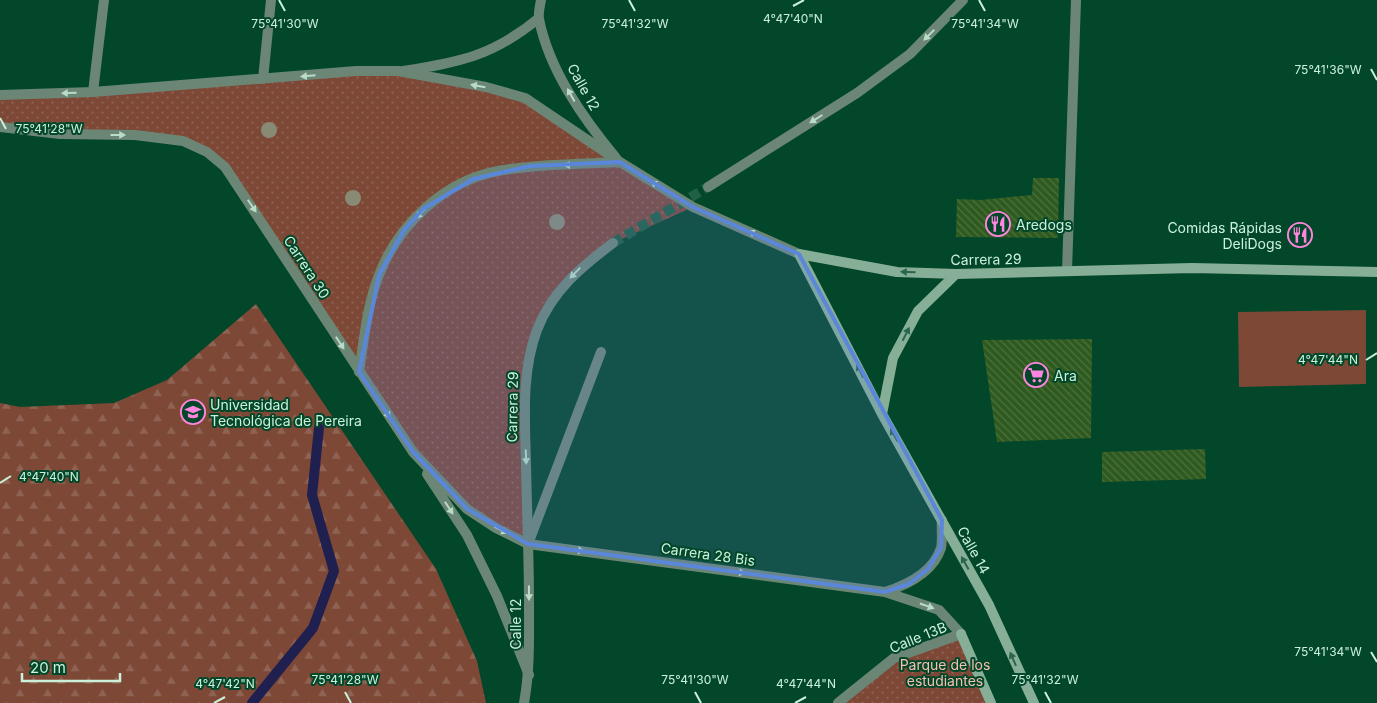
<svg xmlns="http://www.w3.org/2000/svg" width="1377" height="703" viewBox="0 0 1377 703" font-family="Inter,sans-serif">
	<style>
		.forest { fill: url(#forest-firs) }
		.park { fill: url(#park-dots) }
		.garden { fill: #7e4837 }
		.lines { fill: none; stroke-linecap: round; stroke-linejoin: round }
		.stream { stroke: #1f204f; stroke-width: 10 }
		.building { fill: url(#building-back-hatch) }
		.minor-tunnel { stroke: #206044; stroke-width: 10; stroke-dasharray: 10 5; stroke-linecap: butt }
		.service { stroke: #6c8676; stroke-width: 10 }
		.minor { stroke: #6c8676; stroke-width: 10 }
		.tertiary { stroke: #6c8676; stroke-width: 10 }
		.secondary { stroke: #87af97; stroke-width: 10 }
		.tree { fill: #898a73 }
		.oneway { fill: #b8dcc6 }
		.oneway2 { fill: #2a664b }
		.marked { fill: #5a87d9; fill-opacity: 0.2; stroke: #5a87d9; stroke-width: 4; stroke-linejoin: round }
		.ticks { fill: none; stroke: #cbf1da; stroke-width: 2 }
		.labels { text-anchor: middle; dominant-baseline: central; stroke-width: 4; stroke-linejoin: round; paint-order: stroke }
		.street-label { font-size: 14px; fill: #cbf1da; stroke: #02472a }
		.poi-label { font-size: 14px; fill: #cbf1da; stroke: #02472a; text-anchor: start }
		.park-label { font-size: 14px; fill: #f7c0af; stroke: #02472a }
		.ticks-label { font-size: 12px; text-anchor: middle; fill: #cbf1da; stroke: #02472a; stroke-width: 4; stroke-linejoin: round; paint-order: stroke }
	</style>
	<defs>
		<pattern id="forest-firs" width="22" height="20" patternUnits="userSpaceOnUse" patternTransform="scale(1.25)"><rect width="22" height="20" fill="#7e4837"/><path d="M5 1l3.5 6h-7zM16 11l3.5 6h-7z" fill="#8f6353"/></pattern>
		<pattern id="park-dots" width="8" height="8" patternUnits="userSpaceOnUse" patternTransform="scale(1.25)"><rect width="8" height="8" fill="#7e4837"/><path d="M2 2h.1M6 6h.1" fill="none" stroke="#8f6353" stroke-width="1.8" stroke-linecap="round"/></pattern>
		<pattern id="building-back-hatch" width="6" height="6" patternUnits="userSpaceOnUse" patternTransform="scale(1.25)"><rect width="6" height="6" fill="#2f5a1f"/><path d="M-1 5l2 2M0 0l6 6M5-1l2 2" fill="none" stroke="#4c723f"/></pattern>
	</defs>
	<rect width="100%" height="100%" fill="#02472a"/>
	<!-- forest -->
	<path class="forest" d="M 256,304 L 436,569 L 477,661 L 486,703 L 0,703 L 0,403 L 20,407 L 114,403 L 167,380 Z"/>
	<!-- park -->
	<path class="park" d="M 398,71 L 525,98 L 693,207 L 613,243 L 556,294 L 526,366 L 528,544 L 467,509 L 413,452 L 225,167 L 183,141 L 0,127 L 0,95 Z
		M 961,634 L 991,703 L 838,703 L 894,658 Z"/>
	<!-- garden -->
	<path class="garden" d="M 1366,310 L 1366,384 L 1239,387 L 1238,312 Z"/>
	<g class="lines">
		<!-- stream -->
		<path class="stream" d="M 252,703 L 313,628 L 334,571 L 312,495 L 319,428"/>
	</g>
	<!-- building -->
	<path class="building" d="M 1033,178 L 1059,178 L 1058,238 L 956,237 L 957,199 L 981,200 L 1032,195 Z
		M 1092,339 L 1091,438 L 997,442 L 982,340 Z
		M 1205,449 L 1206,479 L 1102,482 L 1102,452 Z"/>
	<g class="lines">
		<!-- minor-tunnel -->
		<path class="minor-tunnel" d="M 613,243 L 708,187"/>
		<!-- service -->
		<path class="service" d="M 263,79 L 271,0
			M 93,92 L 104,0
			M 1067,271 L 1076,0
			M 528,544 L 601,352"/>
		<!-- minor -->
		<path class="minor" d="M 541,0 C 540,6 538,13 539,19 C 549,70 583,118 616,158
			M 403,71 C 460,62 493,56 539,18
			M 708,187 L 857,93 L 910,54 L 963,0
			M 524,703 C 530,670 529,638 529,605 C 529,558 527,511 526,465 C 525,419 521,373 537,330 C 552,291 581,267 613,243
			M 838,703 L 894,658 L 961,634"/>
		<!-- tertiary -->
		<path class="tertiary" d="M 0,95 L 93,92 L 356,71 L 398,71 L 486,87 L 525,98 L 620,162 L 693,207 L 799,254
			M 0,127 L 60,134 L 135,135 L 183,141 L 207,152 L 225,167 L 413,452 L 467,509 L 496,528 L 528,544 L 885,592 L 939,610 L 961,634
			M 359,372 C 364,340 367,305 379,275 C 398,225 444,181 498,171 C 538,164 579,164 620,162
			M 427,474 L 467,535 L 497,596 L 529,675
			M 885,592 C 907,585 933,573 941,548 C 943,540 941,529 942,520"/>
		<!-- secondary -->
		<path class="secondary" d="M 799,254 L 897,272 L 956,274 L 1192,268 L 1377,272
			M 799,254 L 882,414 L 989,605 L 1034,703
			M 882,414 L 893,358 L 918,311 L 956,274
			M 961,634 L 991,703"/>
	</g>
	<!-- trees -->
	<g class="tree">
		<circle cx="269" cy="130" r="8"/>
		<circle cx="353" cy="198" r="8"/>
		<circle cx="557" cy="222" r="8"/>
	</g>
	<!-- one-way arrows -->
	<defs><path id="oneway-solid" d="M-6-.8H1V-3.2L6.5 0L1 3.2V.8H-6Z" transform="scale(1.25)"/></defs>
	<g class="oneway">
		<use href="#oneway-solid" transform="translate(929 35) rotate(135)"/>
		<use href="#oneway-solid" transform="translate(308 76) rotate(175)"/>
		<use href="#oneway-solid" transform="translate(478 86) rotate(-170)"/>
		<use href="#oneway-solid" transform="translate(69 93) rotate(178)"/>
		<use href="#oneway-solid" transform="translate(571 95) rotate(-119)"/>
		<use href="#oneway-solid" transform="translate(816 119) rotate(148)"/>
		<use href="#oneway-solid" transform="translate(118 135)"/>
		<use href="#oneway-solid" transform="translate(571 165) rotate(177)"/>
		<use href="#oneway-solid" transform="translate(657 185) rotate(-149)"/>
		<use href="#oneway-solid" transform="translate(252 206) rotate(56)"/>
		<use href="#oneway-solid" transform="translate(421 213) rotate(135)"/>
		<use href="#oneway-solid" transform="translate(755 234) rotate(-156)"/>
		<use href="#oneway-solid" transform="translate(575 273) rotate(134)"/>
		<use href="#oneway-solid" transform="translate(340 343) rotate(57)"/>
		<use href="#oneway-solid" transform="translate(386 412) rotate(56)"/>
		<use href="#oneway-solid" transform="translate(526 457) rotate(88)"/>
		<use href="#oneway-solid" transform="translate(449 508) rotate(57)"/>
		<use href="#oneway-solid" transform="translate(501 530) rotate(27)"/>
		<use href="#oneway-solid" transform="translate(577 550) rotate(8)"/>
		<use href="#oneway-solid" transform="translate(738 572) rotate(8)"/>
		<use href="#oneway-solid" transform="translate(529 593) rotate(90)"/>
		<use href="#oneway-solid" transform="translate(927 606) rotate(19)"/>
	</g>
	<g class="oneway2">
		<use href="#oneway-solid" transform="translate(908 272) rotate(-179)"/>
		<use href="#oneway-solid" transform="translate(906 334) rotate(-63)"/>
		<use href="#oneway-solid" transform="translate(860 371) rotate(-117)"/>
		<use href="#oneway-solid" transform="translate(894 435) rotate(-119)"/>
		<use href="#oneway-solid" transform="translate(965 563) rotate(-119)"/>
		<use href="#oneway-solid" transform="translate(1013 659) rotate(-114)"/>
	</g>
	<!-- marked area -->
	<path class="marked" d="M 620,162 L 693,207 L 799,254 L 942,520 L 941,548 L 928,569 L 909,584 L 885,592 L 528,544 L 467,509 L 413,452 L 359,372 L 379,275 L 404,230 L 423,209 L 473,179 L 530,166 Z"/>
	<!-- ticks -->
	<path class="ticks" d="M 279,0 L 285,11M 629,0 L 635,11M 979,0 L 985,11M 793,6 L 804,0M 1371,69 L 1377,80M 0,118 L 6,129M 1366,360 L 1377,353M 0,483 L 11,476M 1371,652 L 1377,662M 345,692 L 351,703M 695,692 L 701,703M 1045,692 L 1051,703M 214,703 L 225,697M 795,703 L 806,697"/>
	<!-- icons -->
	<defs>
		<symbol id="restaurant-ring" viewBox="-11 -11 22 22"><circle r="9.5" fill="#02472a" stroke="#ff85de" stroke-width="1.5"/><path d="M-5-6h1v4h1v-4h1v4h1v-4h1v5L-1.5 .5V6h-2V.5L-5-1ZM5-6V6H3V1.5H1.5Q1.5-4 5-6Z" fill="#ff85de"/></symbol>
		<symbol id="supermarket-ring" viewBox="-11 -11 22 22"><circle r="9.5" fill="#02472a" stroke="#ff85de" stroke-width="1.5"/><path d="M-6-5.5h2.5l.6 2H6L4.5 2H-2.5L-4.4-4H-6ZM-1.5 3.2a1.3 1.3 0 1 0 .1 0ZM3 3.2a1.3 1.3 0 1 0 .1 0Z" fill="#ff85de"/></symbol>
		<symbol id="university-ring" viewBox="-11 -11 22 22"><circle r="9.5" fill="#02472a" stroke="#ff85de" stroke-width="1.5"/><path d="M0-5L7-2L0 1L-7-2ZM-4 1L0 2.5L4 1V4Q0 6-4 4Z" fill="#ff85de"/></symbol>
	</defs>
	<g fill-rule="evenodd">
		<use href="#restaurant-ring" x="984" y="210" width="28" height="28"/>
		<use href="#restaurant-ring" x="1286" y="221" width="28" height="28"/>
		<use href="#supermarket-ring" x="1022" y="361" width="28" height="28"/>
		<use href="#university-ring" x="179" y="398" width="28" height="28"/>
	</g>
	<g class="labels">
		<!-- street labels -->
		<g class="street-label">
			<text transform="translate(584 87) rotate(61)">Calle 12</text>
			<text transform="translate(986 259) rotate(-1)">Carrera 29</text>
			<text transform="translate(307 267) rotate(57)">Carrera 30</text>
			<text transform="translate(512 407) rotate(-89)">Carrera 29</text>
			<text transform="translate(974 550) rotate(61)">Calle 14</text>
			<text transform="translate(708 554) rotate(8)">Carrera 28 Bis</text>
			<text transform="translate(515 624) rotate(-90)">Calle 12</text>
			<text transform="translate(918 637) rotate(-22)">Calle 13B</text>
		</g>
		<!-- poi labels -->
		<g class="poi-label">
			<text x="1016" y="224">Aredogs</text>
			<text x="1282" y="227" text-anchor="end">Comidas Rápidas<tspan x="1282" dy="16">DeliDogs</tspan></text>
			<text x="1054" y="375">Ara</text>
			<text x="210" y="404">Universidad<tspan x="210" dy="16">Tecnológica de Pereira</tspan></text>
		</g>
		<!-- park labels -->
		<g class="park-label">
			<text x="945" y="664">Parque de los<tspan x="945" dy="16">estudiantes</tspan></text>
		</g>
	</g>
	<g class="ticks-label">
		<text x="793" y="23">4°47'40"N</text>
		<text x="635" y="28">75°41'32"W</text>
		<text x="285" y="28">75°41'30"W</text>
		<text x="985" y="28">75°41'34"W</text>
		<text x="1328" y="74">75°41'36"W</text>
		<text x="49" y="133">75°41'28"W</text>
		<text x="1328" y="364">4°47'44"N</text>
		<text x="49" y="481">4°47'40"N</text>
		<text x="1328" y="656">75°41'34"W</text>
		<text x="345" y="684">75°41'28"W</text>
		<text x="695" y="684">75°41'30"W</text>
		<text x="1045" y="684">75°41'32"W</text>
		<text x="225" y="688">4°47'42"N</text>
		<text x="806" y="688">4°47'44"N</text>
	</g>
	<!-- scale -->
	<path d="M22 673v8h98v-8" fill="none" stroke="#cbf1da" stroke-width="2.5"/>
	<text x="30" y="673" font-size="15" fill="#cbf1da" stroke="#02472a" stroke-width="4" paint-order="stroke">20 m</text>
</svg>
